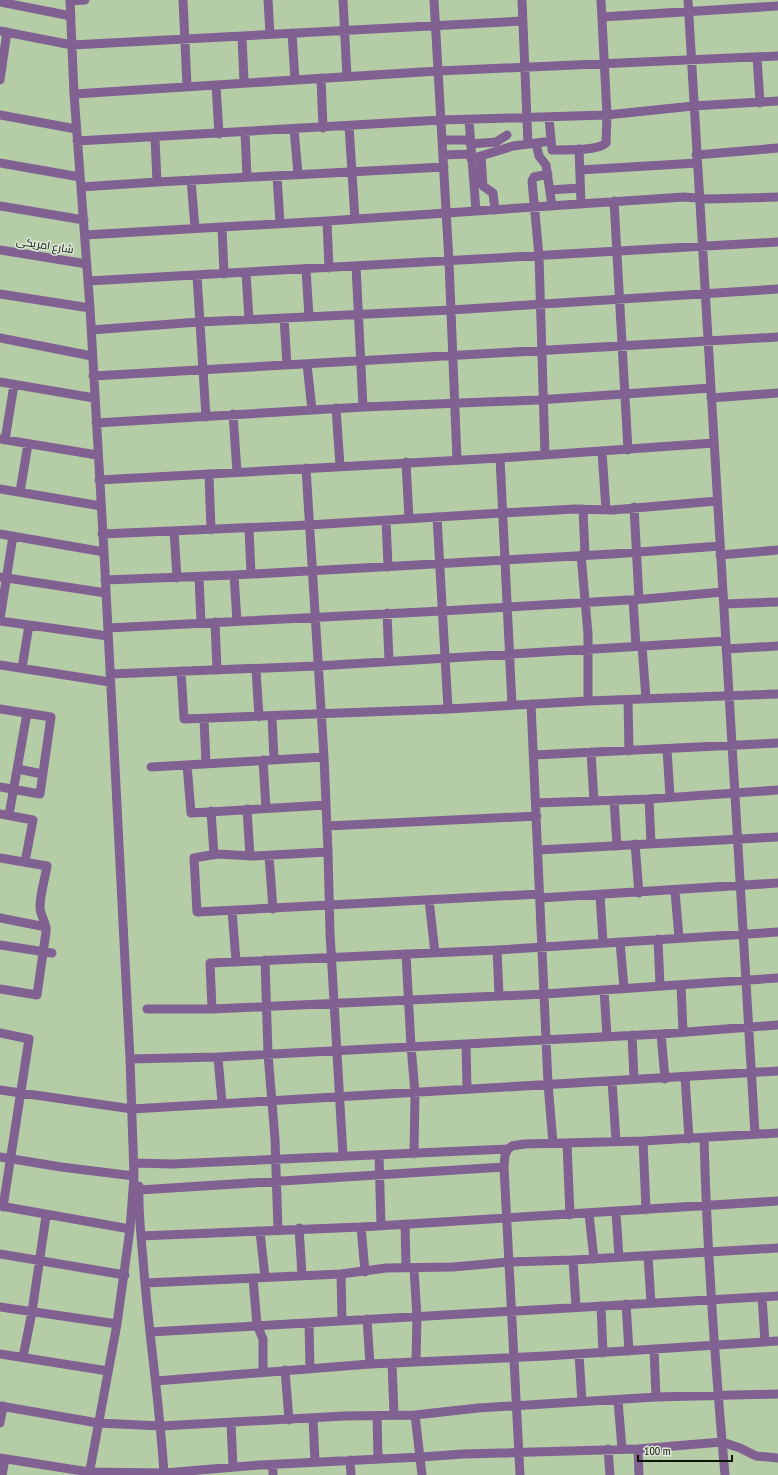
<svg xmlns="http://www.w3.org/2000/svg" width="778" height="1475" viewBox="0 0 778 1475" font-family="'PT Sans Narrow',Cairo,sans-serif">
	<style>
		.lines { fill: none; stroke-linecap: round; stroke-linejoin: round }
		.minor { stroke: #816192; stroke-width: 9 }
		.labels { text-anchor: middle; dominant-baseline: central; stroke-width: 3; stroke-linejoin: round; paint-order: stroke }
		.street-label { font-size: 11px; fill: #0a1306; stroke: #dde9d6 }
	</style>
	<rect width="100%" height="100%" fill="#b5cda7"/>
	<g class="lines">
		<!-- minor -->
		<path class="minor" d="M 70,0 L 74,94 L 90,308 L 104,552 L 130,1059 L 134,1176 L 130,1229 L 117,1324 L 89,1475
			M 183,0 L 187,86
			M 268,0 L 270,34
			M 343,0 L 347,77
			M 434,0 L 449,262 L 457,460
			M 522,0 L 528,144
			M 688,0 L 755,1134
			M 70,1 L 85,0
			M 0,2 L 71,16
			M 602,17 L 778,6
			M 0,31 L 72,45 L 523,21
			M 292,33 L 295,80
			M 242,36 L 244,82
			M 757,57 L 760,103
			M 321,78 L 323,128
			M 0,80 L 7,32
			M 216,85 L 219,134
			M 74,94 L 438,71 L 778,56
			M 0,115 L 76,129
			M 549,118 L 552,150 C 564,150 598,151 606,143 L 607,115 L 601,0
			M 469,120 L 476,211
			M 349,126 L 355,219
			M 294,129 L 298,174
			M 245,132 L 247,177
			M 155,138 L 157,182
			M 442,140 L 470,140
			M 77,141 L 441,120 L 607,115 L 693,106 L 778,101
			M 536,143 L 539,156 L 546,165 L 552,206
			M 470,144 L 496,142 L 507,135
			M 579,149 L 581,203
			M 443,155 L 470,154
			M 696,155 L 778,148
			M 481,156 L 483,186 L 493,193 L 495,210
			M 471,159 L 513,146 L 551,141
			M 0,163 L 80,177
			M 580,170 L 697,163
			M 277,176 L 280,223
			M 191,180 L 195,228
			M 81,187 L 157,182 L 444,167
			M 550,190 L 580,188
			M 614,201 L 628,450
			M 0,206 L 84,220
			M 327,221 L 329,268
			M 222,227 L 224,274
			M 85,235 L 327,221 L 684,197 L 709,199 L 778,197
			M 0,250 L 87,264
			M 356,266 L 363,407
			M 306,270 L 309,316
			M 246,273 L 249,319
			M 197,276 L 206,417
			M 88,281 L 778,242
			M 0,294 L 90,308
			M 284,318 L 287,365
			M 91,330 L 199,322 L 451,310 L 778,289
			M 0,338 L 92,356
			M 307,364 L 312,410
			M 93,376 L 778,337
			M 0,382 L 94,398
			M 711,398 L 778,393
			M 336,408 L 340,466
			M 233,414 L 237,472
			M 96,423 L 363,407 L 538,400 L 711,388
			M 0,439 L 97,455
			M 5,440 L 14,385
			M 602,452 L 606,510
			M 545,455 L 539,256 L 532,181 L 534,177 L 548,174
			M 500,458 L 512,705
			M 406,462 L 409,519
			M 306,468 L 324,757 L 328,852 L 330,933 L 343,1156
			M 209,474 L 211,530
			M 99,480 L 500,458 L 714,443
			M 0,489 L 101,506
			M 20,492 L 28,444
			M 634,507 L 639,599
			M 583,509 L 585,555
			M 437,517 L 448,709
			M 386,520 L 388,567
			M 249,528 L 251,574
			M 174,531 L 177,578
			M 0,534 L 104,552
			M 102,534 L 309,525 L 502,513 L 575,509 L 612,510 L 717,501
			M 581,555 L 588,634 L 588,701
			M 720,555 L 778,550
			M 234,575 L 237,621
			M 0,577 L 106,593
			M 199,577 L 201,622
			M 105,580 L 234,575 L 612,554 L 720,546
			M 633,600 L 636,646
			M 724,604 L 778,602
			M 387,613 L 389,661
			M 0,619 L 13,536
			M 0,621 L 108,636
			M 215,622 L 217,670
			M 108,628 L 442,611 L 645,599 L 723,592
			M 642,646 L 646,699
			M 726,649 L 778,646
			M 0,665 L 110,682
			M 22,668 L 29,625
			M 256,669 L 259,717
			M 181,671 L 184,719 L 448,709 L 588,701 L 778,694
			M 110,674 L 317,666 L 726,641
			M 628,700 L 629,751
			M 531,704 L 548,1084 L 553,1143
			M 0,709 L 51,717 L 40,794 L 0,787
			M 272,717 L 274,759
			M 204,719 L 206,764
			M 667,749 L 670,796
			M 591,752 L 594,801
			M 534,755 L 778,743
			M 263,760 L 266,808
			M 187,765 L 191,813 L 326,805
			M 151,767 L 324,757
			M 18,769 L 42,774
			M 649,799 L 651,843
			M 614,800 L 617,846
			M 536,803 L 649,799 L 778,790
			M 247,809 L 250,856
			M 211,811 L 214,855
			M 0,814 L 33,820 L 25,862
			M 9,815 L 27,713
			M 327,826 L 537,816
			M 635,844 L 639,893
			M 538,850 L 778,837
			M 328,852 L 252,856 L 217,854 L 194,858 L 197,912 L 540,894
			M 269,856 L 273,909
			M 0,858 L 47,866 C 45,879 40,894 40,907 C 40,916 47,922 46,932 L 37,995 L 0,989
			M 675,891 L 679,938
			M 600,895 L 603,943
			M 540,898 L 778,883
			M 429,900 L 435,953
			M 232,911 L 236,961
			M 0,918 L 46,927
			M 658,939 L 660,986
			M 620,942 L 624,988
			M 0,945 L 52,953
			M 497,950 L 499,995
			M 406,954 L 411,1046 L 415,1093 L 414,1154
			M 265,960 L 268,1054 L 275,1139 L 278,1230
			M 681,985 L 683,1032
			M 604,990 L 607,1036
			M 147,1009 L 212,1009 L 545,994 L 778,978
			M 212,1009 L 210,963 L 497,950 L 778,932
			M 0,1033 L 29,1039 L 3,1207
			M 661,1034 L 665,1079
			M 632,1035 L 634,1079
			M 466,1044 L 467,1089
			M 218,1057 L 222,1103
			M 130,1059 L 218,1057 L 466,1044 L 661,1034 L 778,1025
			M 685,1077 L 689,1139
			M 612,1081 L 616,1141
			M 0,1090 L 132,1109 L 778,1071
			M 704,1138 C 707,1250 715,1363 725,1475
			M 643,1141 L 646,1210
			M 567,1143 L 570,1215
			M 379,1155 L 381,1225
			M 0,1157 L 61,1167 L 134,1176
			M 134,1163 L 172,1164 L 508,1149
			M 139,1186 C 138,1210 141,1235 143,1259 C 148,1331 160,1403 164,1475
			M 139,1190 L 504,1167
			M 0,1206 L 130,1229
			M 616,1213 L 619,1257
			M 589,1214 L 594,1259
			M 405,1224 L 406,1267
			M 361,1227 L 365,1272
			M 299,1228 L 302,1275
			M 260,1232 L 265,1277
			M 141,1236 L 361,1227 L 778,1201
			M 0,1254 L 125,1275
			M 648,1256 L 651,1303
			M 573,1260 L 576,1307
			M 414,1269 L 417,1317 L 416,1361
			M 341,1274 L 342,1320
			M 253,1278 L 257,1325 L 263,1339 L 263,1372
			M 145,1283 L 341,1274 L 386,1268 L 453,1267 L 509,1262 L 573,1260 L 778,1248
			M 762,1297 L 765,1342
			M 626,1304 L 629,1351
			M 601,1306 L 603,1353
			M 0,1307 L 117,1324
			M 367,1319 L 370,1364
			M 309,1323 L 310,1368
			M 150,1332 L 778,1296
			M 654,1349 L 656,1397
			M 0,1354 L 108,1371
			M 579,1354 L 582,1402
			M 23,1357 L 32,1312 L 46,1216
			M 392,1363 L 394,1415
			M 285,1370 L 289,1420
			M 156,1381 L 370,1364 L 546,1356 L 778,1341
			M 618,1400 L 622,1449
			M 0,1406 L 98,1423 L 161,1426 L 344,1416 L 415,1415 L 478,1408 L 656,1397 L 778,1394
			M 415,1415 L 422,1475
			M 377,1416 L 378,1458
			M 313,1418 L 315,1462
			M 0,1423 L 3,1406
			M 231,1423 L 233,1467
			M 608,1449 L 610,1475
			M 638,1449 L 639,1475
			M 0,1458 L 89,1472 L 164,1473 L 260,1465 L 421,1457 L 463,1454 L 638,1449 L 722,1442 L 740,1448 L 756,1456 L 778,1458
			M 350,1460 L 351,1475
			M 273,1465 L 273,1475
			M 2,1475 L 5,1459
			M 520,1475 L 504,1167 L 505,1155 L 508,1149 L 512,1146 L 524,1144 L 643,1141 L 778,1133"/>
	</g>
	<g class="labels">
		<!-- street labels -->
		<g class="street-label">
			<text transform="translate(45 245) rotate(9)">شارع امريكى</text>
		</g>
	</g>
	<!-- scale -->
	<path d="M638 1455v6h94v-6" fill="none" stroke="#0a1306" stroke-width="2"/>
	<text x="644" y="1455" font-size="12" fill="#0a1306" stroke="#dde9d6" stroke-width="3" paint-order="stroke">100 m</text>
</svg>
